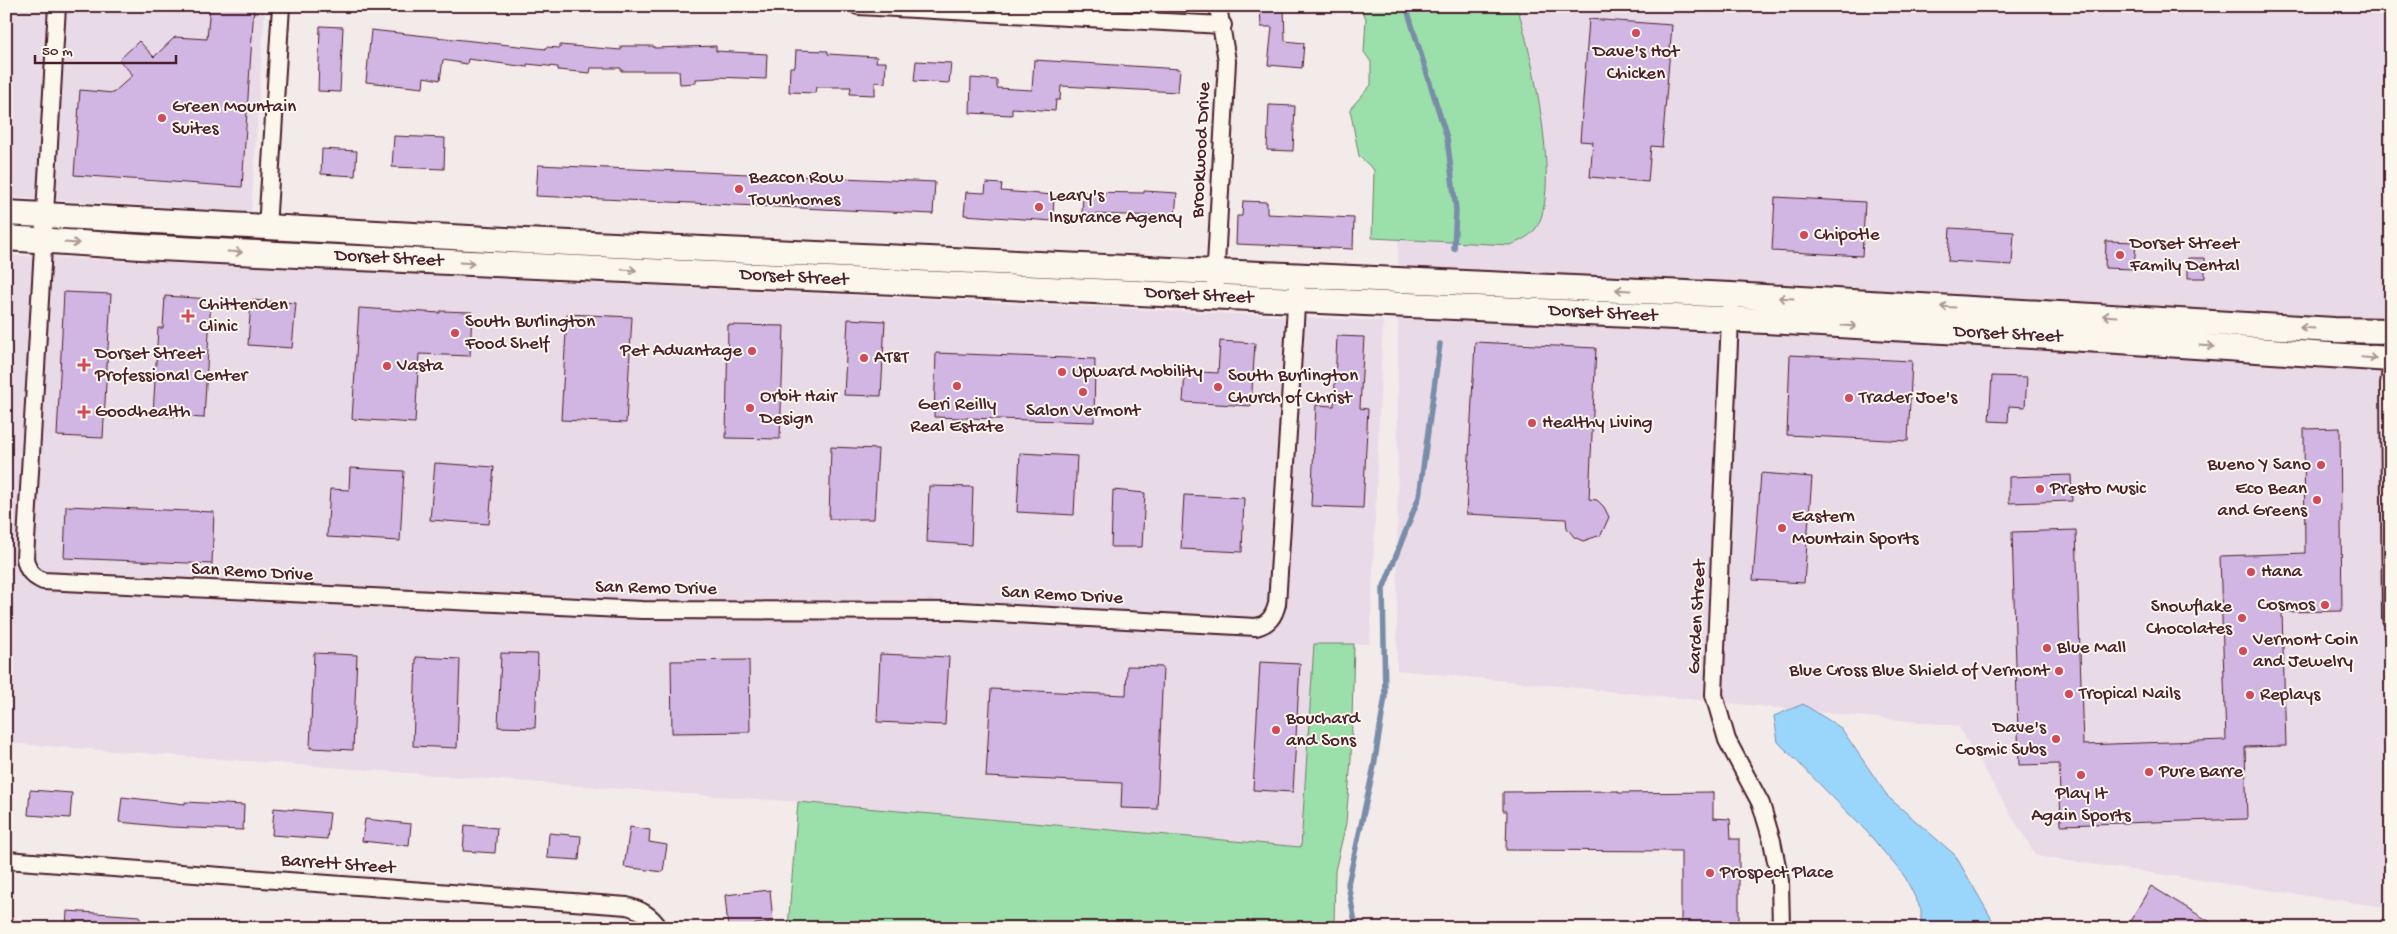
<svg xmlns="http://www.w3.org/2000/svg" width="2397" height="934" viewBox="0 0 2397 934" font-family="'Gochi Hand',sans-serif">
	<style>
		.built { fill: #e9dae8 }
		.green { fill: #9bdfab; stroke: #727f6b }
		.water { fill: #9ad6fb; stroke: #7a8da8 }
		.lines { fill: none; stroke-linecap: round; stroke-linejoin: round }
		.stream { stroke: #7a8da8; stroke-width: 5.5 }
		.building { fill: #d1b5e3; stroke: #4a1f2b }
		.street-casing { stroke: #4a1f2b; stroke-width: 20 }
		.secondary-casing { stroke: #4a1f2b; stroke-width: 28 }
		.street { stroke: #fbf7ec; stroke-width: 16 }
		.secondary { stroke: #fbf7ec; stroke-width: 24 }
		.oneway { stroke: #ab9695 }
		.poi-dot { fill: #d1495b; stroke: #fbf7ec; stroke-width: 2 }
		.labels { text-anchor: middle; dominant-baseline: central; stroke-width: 4; stroke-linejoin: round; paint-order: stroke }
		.poi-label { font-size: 19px; fill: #4a1f2b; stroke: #fbf7ec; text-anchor: start }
		.street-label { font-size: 19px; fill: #4a1f2b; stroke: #fbf7ec }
	</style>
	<rect width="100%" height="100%" fill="#f3eaea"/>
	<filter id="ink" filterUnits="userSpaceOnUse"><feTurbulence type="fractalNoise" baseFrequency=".02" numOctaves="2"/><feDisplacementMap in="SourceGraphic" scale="10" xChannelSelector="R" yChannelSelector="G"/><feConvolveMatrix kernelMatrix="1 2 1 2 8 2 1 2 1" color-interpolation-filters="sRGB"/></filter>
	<g filter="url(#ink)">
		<!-- built -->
		<path class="built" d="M 6,6 L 265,6 L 251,212 L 6,197 Z
			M 1399,6 L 2391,6 L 2391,908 L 2036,856 L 1958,726 L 1397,670 Z
			M 6,255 L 1383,321 L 1370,644 L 1314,644 L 1301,847 L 798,802 L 6,743 Z"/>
		<!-- green -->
		<path class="green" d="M 1358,6 L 1512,6 L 1519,13 C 1532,56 1562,191 1536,228 C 1530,237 1520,241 1510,245 L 1372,238 L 1374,170 L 1359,156 L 1350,109 L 1371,85 L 1371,62 L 1364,52 L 1366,18 Z
			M 1314,644 L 1354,644 L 1351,759 L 1346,823 L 1335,871 L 1334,928 L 788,928 L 798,802 L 1301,847 Z"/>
		<!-- water -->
		<path class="water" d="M 1803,704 L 1841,728 L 1888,797 L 1955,855 L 1997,928 L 1921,928 L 1921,909 L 1905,877 L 1868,833 L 1778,742 L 1774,716 Z"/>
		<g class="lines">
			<!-- stream -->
			<path class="stream" d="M 1406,6 L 1447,138 L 1456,210 L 1454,249
				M 1356,928 L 1348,884 L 1374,766 L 1385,696 L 1383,589 L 1419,497 L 1440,344"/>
		</g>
		<!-- building -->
		<path class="building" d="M 210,6 L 254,7 L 242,187 L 74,175 L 80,90 L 113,93 L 133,75 L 119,60 L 139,41 L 154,57 L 175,37 L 207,39 Z
			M 1260,6 L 1284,6 L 1285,41 L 1304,43 L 1302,68 L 1268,65 L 1272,27 L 1261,27 Z
			M 1589,19 L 1672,25 L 1662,147 L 1651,146 L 1648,182 L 1590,177 L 1593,142 L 1580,141 Z
			M 320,26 L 343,27 L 340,92 L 318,91 Z
			M 371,30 L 546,49 L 546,47 L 560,48 L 560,45 L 621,50 L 621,46 L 654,46 L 654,48 L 716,46 L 716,51 L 767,54 L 766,79 L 717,77 L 717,78 L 696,79 L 696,83 L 680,84 L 679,71 L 621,71 L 621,68 L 591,68 L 590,73 L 558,70 L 558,67 L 527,64 L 527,67 L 468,59 L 467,64 L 443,60 L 440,80 L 424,77 L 423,88 L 366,82 Z
			M 796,50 L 828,51 L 828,54 L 877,57 L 876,62 L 886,62 L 885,83 L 875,82 L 875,95 L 850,94 L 851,87 L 816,87 L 815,93 L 789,92 L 790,67 L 795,67 Z
			M 1034,60 L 1180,69 L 1178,92 L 1061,86 L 1060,100 L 1056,100 L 1055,111 L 1012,108 L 1012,115 L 970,113 L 971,78 L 997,80 L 997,88 L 1032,90 Z
			M 916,61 L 951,63 L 949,83 L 914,81 Z
			M 1269,105 L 1295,106 L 1293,151 L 1267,150 Z
			M 394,136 L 445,138 L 444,169 L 392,167 Z
			M 322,149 L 357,151 L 355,176 L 321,174 Z
			M 538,165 L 935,182 L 933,214 L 536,196 Z
			M 986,183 L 1002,184 L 1001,191 L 1054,195 L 1053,221 L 964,215 L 966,192 L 985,193 Z
			M 1144,191 L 1177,193 L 1175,216 L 1082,214 L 1083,192 L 1144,193 Z
			M 1775,197 L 1865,202 L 1862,256 L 1772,251 Z
			M 1243,201 L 1267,202 L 1267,214 L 1354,218 L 1353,249 L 1236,244 L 1237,216 L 1242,216 Z
			M 1950,228 L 2014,232 L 2012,265 L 1948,261 Z
			M 2106,241 L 2136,242 L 2134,269 L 2105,268 Z
			M 2188,258 L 2205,258 L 2205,278 L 2188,278 Z
			M 64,292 L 111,294 L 103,438 L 57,436 Z
			M 165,296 L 211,299 L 204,418 L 153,415 L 158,328 L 163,328 Z
			M 251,300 L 296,303 L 292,348 L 248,345 Z
			M 359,308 L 440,313 L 440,311 L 472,312 L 470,356 L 419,354 L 415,423 L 352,419 Z
			M 567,314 L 632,317 L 626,423 L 561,420 Z
			M 848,319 L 885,321 L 881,396 L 844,395 Z
			M 728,325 L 784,326 L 780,439 L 726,438 Z
			M 1337,336 L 1364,337 L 1360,408 L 1368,409 L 1363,508 L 1311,506 L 1316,405 L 1334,406 Z
			M 1220,341 L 1255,343 L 1251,406 L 1183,402 L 1185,371 L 1218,373 Z
			M 1475,342 L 1596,348 L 1589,499 L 1597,500 L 1604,507 L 1609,517 L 1601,535 L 1583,541 L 1574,537 L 1567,528 L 1566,519 L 1466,514 Z
			M 936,353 L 1095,359 L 1094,422 L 934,417 Z
			M 1790,355 L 1912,361 L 1908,441 L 1787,435 Z
			M 1992,376 L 2027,377 L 2025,407 L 2009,406 L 2008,422 L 1989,421 Z
			M 2340,428 L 2342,611 L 2282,612 L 2286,746 L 2245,747 L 2247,819 L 2061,825 L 2059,764 L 2019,765 L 2012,532 L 2076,530 L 2083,745 L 2226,740 L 2220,556 L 2305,553 L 2304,429 Z
			M 831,447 L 878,449 L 874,519 L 829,519 Z
			M 1020,453 L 1077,456 L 1074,515 L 1017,512 Z
			M 435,463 L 494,467 L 489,524 L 430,520 Z
			M 350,468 L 404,471 L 400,541 L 327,537 L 330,489 L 349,490 Z
			M 1761,473 L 1812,477 L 1804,583 L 1753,580 Z
			M 2071,475 L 2072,501 L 2009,503 L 2009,477 Z
			M 929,486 L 973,487 L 971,545 L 927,542 Z
			M 1113,490 L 1145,493 L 1142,547 L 1111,547 Z
			M 1184,495 L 1244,498 L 1242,552 L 1181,549 Z
			M 66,506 L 214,512 L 212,564 L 64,558 Z
			M 314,653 L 357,655 L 353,750 L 310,748 Z
			M 501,653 L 538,654 L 535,728 L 498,727 Z
			M 880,654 L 949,657 L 945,725 L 877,722 Z
			M 416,657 L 460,659 L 457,748 L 413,746 Z
			M 749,660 L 750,732 L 672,733 L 671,661 Z
			M 1260,662 L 1300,664 L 1293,792 L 1253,790 Z
			M 1127,666 L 1163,667 L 1157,809 L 1121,808 L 1122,783 L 986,777 L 991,689 L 1126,695 Z
			M 30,790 L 72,793 L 70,818 L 28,815 Z
			M 1618,791 L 1618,793 L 1713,792 L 1713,818 L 1730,819 L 1731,839 L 1739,839 L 1739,928 L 1681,928 L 1681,851 L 1506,850 L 1507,811 L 1503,811 L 1503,792 Z
			M 122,797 L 185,804 L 185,802 L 244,805 L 243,830 L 170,827 L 119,822 Z
			M 274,808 L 330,813 L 327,839 L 272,835 Z
			M 365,819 L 411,824 L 409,846 L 362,841 Z
			M 465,825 L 497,828 L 495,853 L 463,851 Z
			M 630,827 L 650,830 L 649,842 L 667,845 L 663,872 L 624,867 Z
			M 549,833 L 581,836 L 579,860 L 547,858 Z
			M 2151,886 L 2220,928 L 2126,928 Z
			M 770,890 L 773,922 L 755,924 L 755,928 L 728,928 L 725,895 Z
			M 67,911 L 140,916 L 140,928 L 66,928 Z"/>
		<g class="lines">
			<defs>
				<path id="street" d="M 57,6 L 25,558 C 27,570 32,576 43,581 L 642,610 L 961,611 L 1256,627 C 1269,624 1274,616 1277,604 L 1297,291
					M 858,6 L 1223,25
					M 267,228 L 281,6
					M 1215,283 L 1227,61 L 1218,6
					M 1731,295 L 1714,695 L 1727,740 L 1761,804 L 1772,841 L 1780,881 L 1781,928
					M 2391,369 L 2389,384 L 2391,619
					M 6,860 L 627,906 C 641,910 651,915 659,928"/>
				<path id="secondary" d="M 6,213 L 525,241 L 1731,295 L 2334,330 L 2391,331
					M 6,238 L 141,247 L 336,257 L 1766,321 L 2119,341 L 2391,359"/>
			</defs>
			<!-- street casing -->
			<use href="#street" class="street-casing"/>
			<!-- secondary casing -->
			<use href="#secondary" class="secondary-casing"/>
			<!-- street -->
			<use href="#street" class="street"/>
			<!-- secondary -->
			<use href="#secondary" class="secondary"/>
		</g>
		<!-- one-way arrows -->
		<defs><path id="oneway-shaft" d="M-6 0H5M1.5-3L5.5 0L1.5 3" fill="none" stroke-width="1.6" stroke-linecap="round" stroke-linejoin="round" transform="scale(1.25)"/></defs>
		<g class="oneway">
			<use href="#oneway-shaft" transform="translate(72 243) rotate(4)"/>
			<use href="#oneway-shaft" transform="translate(235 252) rotate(3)"/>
			<use href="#oneway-shaft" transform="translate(467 263) rotate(3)"/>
			<use href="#oneway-shaft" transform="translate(629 270) rotate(3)"/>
			<use href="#oneway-shaft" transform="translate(1623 290) rotate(-177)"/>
			<use href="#oneway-shaft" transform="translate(1786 298) rotate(-177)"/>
			<use href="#oneway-shaft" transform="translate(1948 307) rotate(-177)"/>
			<use href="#oneway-shaft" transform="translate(2110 316) rotate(-177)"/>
			<use href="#oneway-shaft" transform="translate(1849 326) rotate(3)"/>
			<use href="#oneway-shaft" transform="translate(2307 328) rotate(-176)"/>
			<use href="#oneway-shaft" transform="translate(2207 346) rotate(4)"/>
			<use href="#oneway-shaft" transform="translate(2369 358) rotate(5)"/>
		</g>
	</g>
	<!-- markers -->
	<g class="poi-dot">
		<circle cx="1636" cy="33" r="5"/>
		<circle cx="162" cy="118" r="5"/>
		<circle cx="739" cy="189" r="5"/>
		<circle cx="1039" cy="207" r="5"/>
		<circle cx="1804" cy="235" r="5"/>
		<circle cx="2120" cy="255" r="5"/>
		<path d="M185.5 308.5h5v5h5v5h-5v5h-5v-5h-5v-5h5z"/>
		<circle cx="455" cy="333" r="5"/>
		<circle cx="752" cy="351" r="5"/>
		<circle cx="864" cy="358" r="5"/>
		<path d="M81.5 357.5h5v5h5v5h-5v5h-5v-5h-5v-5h5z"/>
		<circle cx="387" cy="366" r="5"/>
		<circle cx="1062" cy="372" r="5"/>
		<circle cx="957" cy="386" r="5"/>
		<circle cx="1218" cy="387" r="5"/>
		<circle cx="1083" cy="392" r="5"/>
		<circle cx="1849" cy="398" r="5"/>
		<circle cx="750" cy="408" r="5"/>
		<path d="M81.5 404.5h5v5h5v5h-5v5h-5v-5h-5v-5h5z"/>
		<circle cx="1532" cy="423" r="5"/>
		<circle cx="2321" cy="465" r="5"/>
		<circle cx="2040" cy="489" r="5"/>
		<circle cx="2317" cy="500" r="5"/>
		<circle cx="1782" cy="528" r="5"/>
		<circle cx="2251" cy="572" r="5"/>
		<circle cx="2325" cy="605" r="5"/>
		<circle cx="2242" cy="618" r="5"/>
		<circle cx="2047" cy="648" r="5"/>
		<circle cx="2243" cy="651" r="5"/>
		<circle cx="2059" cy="671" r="5"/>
		<circle cx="2069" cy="694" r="5"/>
		<circle cx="2250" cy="695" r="5"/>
		<circle cx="1276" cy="730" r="5"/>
		<circle cx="2056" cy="739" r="5"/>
		<circle cx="2149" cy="772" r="5"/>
		<circle cx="2081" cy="775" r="5"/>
		<circle cx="1710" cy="873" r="5"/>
	</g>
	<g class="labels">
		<!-- poi labels -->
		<g class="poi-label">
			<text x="1636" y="52" text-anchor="middle">Dave's Hot<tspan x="1636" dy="22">Chicken</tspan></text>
			<text x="172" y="107">Green Mountain<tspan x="172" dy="22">Suites</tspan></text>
			<text x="749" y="178">Beacon Row<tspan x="749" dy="22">Townhomes</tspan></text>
			<text x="1049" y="196">Leary's<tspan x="1049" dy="22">Insurance Agency</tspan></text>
			<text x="1814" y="235">Chipotle</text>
			<text x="2130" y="244">Dorset Street<tspan x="2130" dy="22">Family Dental</tspan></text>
			<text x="199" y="305">Chittenden<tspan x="199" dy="22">Clinic</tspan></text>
			<text x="465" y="322">South Burlington<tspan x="465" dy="22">Food Shelf</tspan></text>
			<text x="742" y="351" text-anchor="end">Pet Advantage</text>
			<text x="95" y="354">Dorset Street<tspan x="95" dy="22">Professional Center</tspan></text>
			<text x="874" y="358">AT&amp;T</text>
			<text x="397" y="366">Vasta</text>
			<text x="1072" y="372">Upward Mobility</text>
			<text x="1228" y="376">South Burlington<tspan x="1228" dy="22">Church of Christ</tspan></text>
			<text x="760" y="397">Orbit Hair<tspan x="760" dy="22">Design</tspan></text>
			<text x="1859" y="398">Trader Joe's</text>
			<text x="957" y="405" text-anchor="middle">Geri Reilly<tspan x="957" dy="22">Real Estate</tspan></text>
			<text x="1083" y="411" text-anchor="middle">Salon Vermont</text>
			<text x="95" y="412">Goodhealth</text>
			<text x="1542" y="423">Healthy Living</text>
			<text x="2311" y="465" text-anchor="end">Bueno Y Sano</text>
			<text x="2050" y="489">Presto Music</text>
			<text x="2307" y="489" text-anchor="end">Eco Bean<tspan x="2307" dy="22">and Greens</tspan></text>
			<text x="1792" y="517">Eastern<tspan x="1792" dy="22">Mountain Sports</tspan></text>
			<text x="2261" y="572">Hana</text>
			<text x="2315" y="605" text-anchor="end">Cosmos</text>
			<text x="2232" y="607" text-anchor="end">Snowflake<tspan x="2232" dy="22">Chocolates</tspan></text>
			<text x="2253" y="640">Vermont Coin<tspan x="2253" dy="22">and Jewelry</tspan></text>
			<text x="2057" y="648">Blue Mall</text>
			<text x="2049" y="671" text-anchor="end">Blue Cross Blue Shield of Vermont</text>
			<text x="2079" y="694">Tropical Nails</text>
			<text x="2260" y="695">Replays</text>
			<text x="1286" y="719">Bouchard<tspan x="1286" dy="22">and Sons</tspan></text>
			<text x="2046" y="728" text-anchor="end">Dave's<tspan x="2046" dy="22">Cosmic Subs</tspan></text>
			<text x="2159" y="772">Pure Barre</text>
			<text x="2081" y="794" text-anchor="middle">Play It<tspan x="2081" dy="22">Again Sports</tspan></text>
			<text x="1720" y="873">Prospect Place</text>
		</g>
		<!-- street labels -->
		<g class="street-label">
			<text transform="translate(1202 150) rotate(-87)">Brookwood Drive</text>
			<text transform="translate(389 259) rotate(3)">Dorset Street</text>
			<text transform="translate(794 278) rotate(3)">Dorset Street</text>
			<text transform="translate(1199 296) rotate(3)">Dorset Street</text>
			<text transform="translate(1603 314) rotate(3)">Dorset Street</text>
			<text transform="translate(2008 335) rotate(3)">Dorset Street</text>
			<text transform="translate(252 573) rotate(3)">San Remo Drive</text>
			<text transform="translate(656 589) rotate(1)">San Remo Drive</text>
			<text transform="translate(1062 596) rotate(3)">San Remo Drive</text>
			<text transform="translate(1698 617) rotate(-87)">Garden Street</text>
			<text transform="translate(338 865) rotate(4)">Barrett Street</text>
		</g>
	</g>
	<!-- margin -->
	<rect width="2397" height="934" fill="none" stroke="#fbf7ec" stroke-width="25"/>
	<rect x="12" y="12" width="2372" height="909" fill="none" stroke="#4a1f2b" stroke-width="2" filter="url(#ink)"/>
	<!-- scale -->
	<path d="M35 55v8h141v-8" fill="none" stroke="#4a1f2b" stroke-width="2.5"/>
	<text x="42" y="55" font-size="15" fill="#4a1f2b" stroke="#fbf7ec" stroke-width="4" paint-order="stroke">50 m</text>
</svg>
